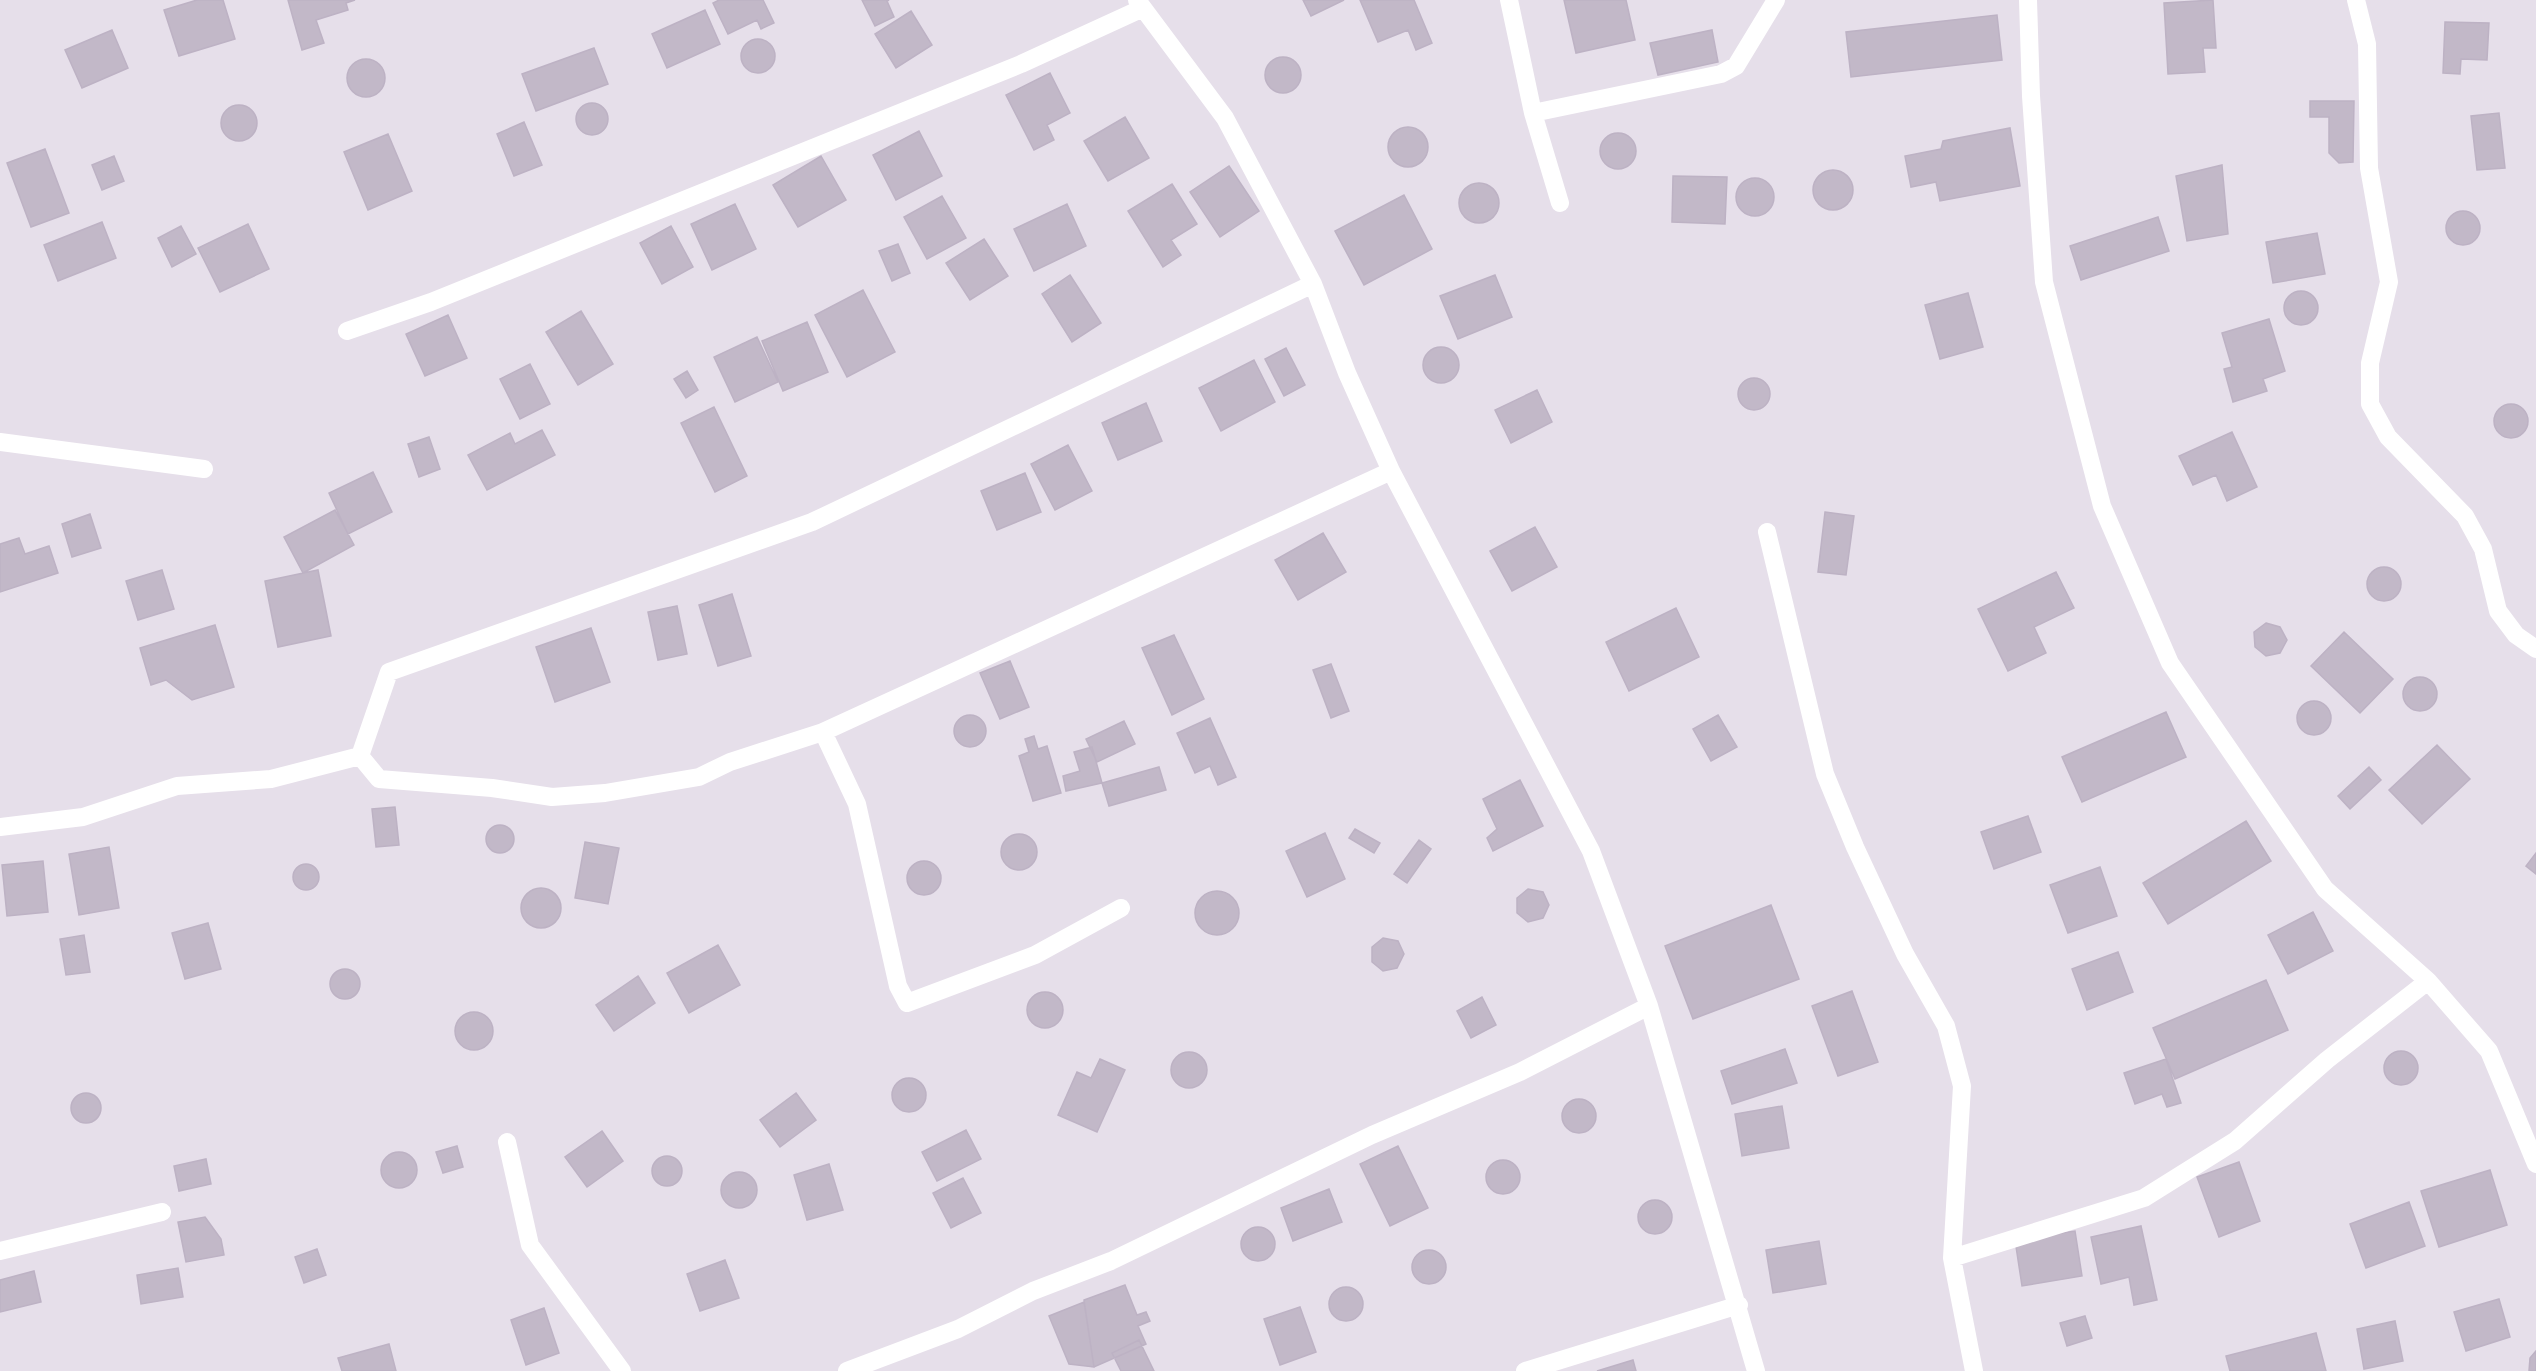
<svg xmlns="http://www.w3.org/2000/svg" width="2536" height="1371" viewBox="0 0 2536 1371" font-family="Overpass,sans-serif">
	<style>
		.building { fill: #c2b8c8; stroke: #bdb2c4; stroke-width: 1.5 }
		.lines { fill: none; stroke-linecap: round; stroke-linejoin: round }
		.street { stroke: #fff; stroke-width: 18 }
	</style>
	<rect width="100%" height="100%" fill="#e6dfea"/>
	<!-- building -->
	<path class="building" d="M 197,0 L 223,0 L 235,39 L 179,56 L 164,10 Z
		M 288,0 L 355,0 L 346,3 L 348,10 L 316,20 L 324,43 L 302,50 Z
		M 719,0 L 763,0 L 774,23 L 761,29 L 757,20 L 728,34 L 713,3 Z
		M 862,0 L 889,0 L 887,1 L 894,17 L 875,26 Z
		M 1303,0 L 1344,0 L 1311,16 Z
		M 1360,0 L 1414,0 L 1432,43 L 1416,50 L 1408,30 L 1378,42 Z
		M 1564,0 L 1626,0 L 1635,40 L 1576,53 Z
		M 2213,0 L 2216,48 L 2203,48 L 2205,72 L 2168,74 L 2164,3 Z
		M 705,10 L 720,44 L 667,68 L 652,34 Z
		M 911,11 L 932,45 L 896,68 L 875,34 Z
		M 1997,15 L 2002,60 L 1851,77 L 1846,32 Z
		M 2445,22 L 2489,23 L 2487,60 L 2461,59 L 2460,74 L 2443,73 Z
		M 112,30 L 128,68 L 82,88 L 65,50 Z
		M 1712,30 L 1718,62 L 1658,75 L 1650,43 Z
		M741 56a17 17 0 1 1 34 0a17 17 0 1 1-34 0Z
		M 594,48 L 608,84 L 536,111 L 522,74 Z
		M1265 75a18 18 0 1 1 36 0a18 18 0 1 1-36 0Z
		M347 78a19 19 0 1 1 38 0a19 19 0 1 1-38 0Z
		M 1050,73 L 1070,113 L 1047,125 L 1054,140 L 1034,150 L 1006,95 Z
		M 2310,101 L 2354,101 L 2353,162 L 2339,163 L 2329,153 L 2329,117 L 2310,117 Z
		M576 119a16 16 0 1 1 32 0a16 16 0 1 1-32 0Z
		M221 123a18 18 0 1 1 36 0a18 18 0 1 1-36 0Z
		M 2499,113 L 2505,168 L 2477,170 L 2471,116 Z
		M 1125,117 L 1149,158 L 1108,181 L 1084,141 Z
		M 524,122 L 542,165 L 514,176 L 497,134 Z
		M1388 147a20 20 0 1 1 40 0a20 20 0 1 1-40 0Z
		M 2010,128 L 2020,186 L 1940,201 L 1936,182 L 1911,187 L 1905,156 L 1941,149 L 1943,141 Z
		M 919,131 L 942,176 L 896,200 L 873,155 Z
		M1600 151a18 18 0 1 1 36 0a18 18 0 1 1-36 0Z
		M 388,134 L 412,191 L 368,210 L 344,152 Z
		M 45,149 L 69,213 L 31,227 L 7,163 Z
		M 114,156 L 124,181 L 102,190 L 92,165 Z
		M 821,156 L 846,200 L 798,227 L 773,185 Z
		M 2222,165 L 2228,234 L 2187,241 L 2176,176 Z
		M 1229,166 L 1259,211 L 1220,237 L 1190,192 Z
		M1813 190a20 20 0 1 1 40 0a20 20 0 1 1-40 0Z
		M 1673,176 L 1727,177 L 1725,224 L 1672,222 Z
		M1736 197a19 19 0 1 1 38 0a19 19 0 1 1-38 0Z
		M1459 203a20 20 0 1 1 40 0a20 20 0 1 1-40 0Z
		M 1172,184 L 1197,224 L 1171,240 L 1181,255 L 1163,267 L 1128,211 Z
		M 1404,195 L 1432,249 L 1364,285 L 1335,231 Z
		M 942,196 L 966,238 L 927,259 L 904,217 Z
		M 735,204 L 756,249 L 712,270 L 691,224 Z
		M 1067,204 L 1086,246 L 1034,271 L 1014,229 Z
		M2446 228a17 17 0 1 1 34 0a17 17 0 1 1-34 0Z
		M 2158,217 L 2169,251 L 2081,280 L 2070,246 Z
		M 102,222 L 116,258 L 58,281 L 44,245 Z
		M 248,224 L 269,269 L 220,292 L 198,248 Z
		M 181,226 L 196,254 L 172,267 L 158,238 Z
		M 671,226 L 693,267 L 662,284 L 640,243 Z
		M 2317,233 L 2325,274 L 2273,283 L 2266,242 Z
		M 984,239 L 1008,276 L 970,300 L 946,263 Z
		M 898,244 L 910,273 L 892,281 L 879,251 Z
		M 1070,275 L 1101,323 L 1072,342 L 1042,294 Z
		M 1495,275 L 1512,317 L 1458,339 L 1440,296 Z
		M 863,290 L 895,352 L 847,377 L 815,315 Z
		M2284 308a17 17 0 1 1 34 0a17 17 0 1 1-34 0Z
		M 1968,293 L 1983,347 L 1940,359 L 1925,305 Z
		M 581,311 L 613,364 L 578,385 L 546,332 Z
		M 448,315 L 467,358 L 425,376 L 406,334 Z
		M 2269,319 L 2285,371 L 2263,379 L 2267,391 L 2233,402 L 2224,369 L 2232,367 L 2222,333 Z
		M 807,322 L 828,372 L 783,391 L 762,341 Z
		M 757,337 L 778,382 L 735,402 L 714,357 Z
		M1423 365a18 18 0 1 1 36 0a18 18 0 1 1-36 0Z
		M 1286,348 L 1305,385 L 1284,396 L 1265,359 Z
		M 1254,360 L 1275,402 L 1221,431 L 1199,388 Z
		M 530,364 L 550,404 L 520,419 L 500,379 Z
		M 687,371 L 698,390 L 686,398 L 674,379 Z
		M1738 394a16 16 0 1 1 32 0a16 16 0 1 1-32 0Z
		M 1537,390 L 1552,422 L 1511,443 L 1495,410 Z
		M 1146,403 L 1162,441 L 1118,460 L 1102,423 Z
		M2494 421a17 17 0 1 1 34 0a17 17 0 1 1-34 0Z
		M 714,407 L 747,476 L 715,492 L 681,423 Z
		M 542,430 L 555,455 L 487,490 L 468,455 L 510,433 L 515,444 Z
		M 2232,432 L 2257,487 L 2227,501 L 2216,475 L 2193,485 L 2179,456 Z
		M 429,437 L 440,469 L 419,477 L 408,444 Z
		M 1068,445 L 1092,491 L 1055,510 L 1031,464 Z
		M 373,472 L 392,512 L 348,534 L 329,493 Z
		M 1025,473 L 1041,512 L 997,530 L 981,491 Z
		M 335,510 L 354,545 L 303,573 L 284,537 Z
		M 1825,512 L 1854,516 L 1846,575 L 1818,572 Z
		M 90,514 L 101,548 L 72,557 L 62,524 Z
		M 1535,527 L 1557,567 L 1512,591 L 1490,551 Z
		M 1323,533 L 1346,572 L 1298,600 L 1275,560 Z
		M 19,538 L 25,554 L 49,546 L 58,573 L 0,592 L 0,544 Z
		M2367 584a17 17 0 1 1 34 0a17 17 0 1 1-34 0Z
		M 162,570 L 174,609 L 138,620 L 126,581 Z
		M 318,570 L 331,636 L 278,647 L 265,581 Z
		M 2056,572 L 2074,608 L 2034,627 L 2046,653 L 2008,671 L 1978,609 Z
		M 732,594 L 751,656 L 718,666 L 699,605 Z
		M 677,606 L 687,654 L 658,660 L 648,612 Z
		M 1676,608 L 1699,657 L 1629,691 L 1606,642 Z
		M 2266,623 L 2280,627 L 2287,640 L 2280,653 L 2266,656 L 2255,647 L 2254,632 Z
		M 215,625 L 234,687 L 192,700 L 166,680 L 151,685 L 140,648 Z
		M 591,628 L 610,682 L 555,702 L 536,647 Z
		M 2344,632 L 2393,679 L 2360,713 L 2311,666 Z
		M 1174,635 L 1204,699 L 1172,715 L 1142,648 Z
		M 1010,661 L 1029,707 L 1000,719 L 980,673 Z
		M 1331,664 L 1349,711 L 1331,718 L 1313,670 Z
		M2403 694a17 17 0 1 1 34 0a17 17 0 1 1-34 0Z
		M2297 718a17 17 0 1 1 34 0a17 17 0 1 1-34 0Z
		M 2166,712 L 2186,757 L 2082,802 L 2062,757 Z
		M 1718,715 L 1737,747 L 1711,761 L 1693,729 Z
		M954 731a16 16 0 1 1 32 0a16 16 0 1 1-32 0Z
		M 1210,718 L 1236,777 L 1218,785 L 1210,766 L 1195,773 L 1177,733 Z
		M 1124,721 L 1135,744 L 1097,762 L 1086,739 Z
		M 1034,736 L 1038,749 L 1047,746 L 1061,793 L 1033,801 L 1019,756 L 1029,752 L 1025,739 Z
		M 2437,745 L 2470,779 L 2422,824 L 2389,790 Z
		M 1092,747 L 1102,783 L 1066,791 L 1063,776 L 1080,771 L 1074,752 Z
		M 1159,767 L 1166,790 L 1109,806 L 1102,783 Z
		M 2369,767 L 2381,780 L 2350,809 L 2338,796 Z
		M 1520,780 L 1543,826 L 1493,851 L 1487,838 L 1497,829 L 1483,799 Z
		M 395,807 L 399,845 L 376,847 L 372,809 Z
		M 2028,816 L 2041,852 L 1994,869 L 1981,832 Z
		M 2246,821 L 2271,861 L 2168,924 L 2143,883 Z
		M486 839a14 14 0 1 1 28 0a14 14 0 1 1-28 0Z
		M 1355,829 L 1380,843 L 1374,853 L 1349,838 Z
		M 1325,833 L 1345,879 L 1307,897 L 1286,851 Z
		M1001 852a18 18 0 1 1 36 0a18 18 0 1 1-36 0Z
		M 1419,840 L 1431,849 L 1407,883 L 1394,874 Z
		M 585,842 L 619,848 L 608,904 L 575,898 Z
		M 109,847 L 119,908 L 79,915 L 69,854 Z
		M 2536,853 L 2536,874 L 2526,866 Z
		M 43,861 L 48,912 L 7,916 L 2,865 Z
		M907 878a17 17 0 1 1 34 0a17 17 0 1 1-34 0Z
		M293 877a13 13 0 1 1 26 0a13 13 0 1 1-26 0Z
		M 2100,867 L 2117,916 L 2068,933 L 2050,885 Z
		M521 908a20 20 0 1 1 40 0a20 20 0 1 1-40 0Z
		M 1528,889 L 1543,892 L 1549,905 L 1543,918 L 1528,922 L 1517,913 L 1517,898 Z
		M1195 913a22 22 0 1 1 44 0a22 22 0 1 1-44 0Z
		M 1771,905 L 1799,979 L 1693,1019 L 1665,946 Z
		M 2313,912 L 2333,951 L 2288,974 L 2268,935 Z
		M 208,923 L 221,969 L 185,979 L 172,933 Z
		M 84,935 L 90,972 L 66,975 L 60,939 Z
		M 1383,938 L 1398,941 L 1404,954 L 1397,968 L 1383,971 L 1372,962 L 1372,947 Z
		M 718,945 L 740,985 L 689,1013 L 667,973 Z
		M 2118,952 L 2133,992 L 2087,1010 L 2072,969 Z
		M330 984a15 15 0 1 1 30 0a15 15 0 1 1-30 0Z
		M 638,976 L 655,1003 L 614,1031 L 596,1005 Z
		M 2266,980 L 2288,1030 L 2175,1079 L 2153,1028 Z
		M 1852,991 L 1878,1062 L 1838,1076 L 1812,1006 Z
		M1027 1010a18 18 0 1 1 36 0a18 18 0 1 1-36 0Z
		M 1482,997 L 1496,1025 L 1471,1038 L 1457,1011 Z
		M455 1031a19 19 0 1 1 38 0a19 19 0 1 1-38 0Z
		M 1785,1049 L 1797,1083 L 1732,1104 L 1721,1071 Z
		M2384 1068a17 17 0 1 1 34 0a17 17 0 1 1-34 0Z
		M1171 1070a18 18 0 1 1 36 0a18 18 0 1 1-36 0Z
		M 1100,1059 L 1125,1070 L 1097,1132 L 1058,1115 L 1077,1072 L 1091,1078 Z
		M 2166,1059 L 2181,1103 L 2167,1107 L 2162,1094 L 2135,1104 L 2124,1073 Z
		M892 1095a17 17 0 1 1 34 0a17 17 0 1 1-34 0Z
		M71 1108a15 15 0 1 1 30 0a15 15 0 1 1-30 0Z
		M 796,1093 L 816,1120 L 780,1147 L 760,1120 Z
		M1562 1116a17 17 0 1 1 34 0a17 17 0 1 1-34 0Z
		M 1782,1106 L 1789,1148 L 1742,1156 L 1735,1114 Z
		M 966,1130 L 981,1159 L 937,1181 L 922,1152 Z
		M 602,1131 L 623,1161 L 587,1187 L 565,1157 Z
		M 457,1146 L 463,1167 L 443,1173 L 436,1152 Z
		M 1398,1146 L 1428,1208 L 1390,1226 L 1360,1164 Z
		M381 1170a18 18 0 1 1 36 0a18 18 0 1 1-36 0Z
		M652 1171a15 15 0 1 1 30 0a15 15 0 1 1-30 0Z
		M 206,1159 L 211,1184 L 179,1191 L 174,1166 Z
		M1486 1177a17 17 0 1 1 34 0a17 17 0 1 1-34 0Z
		M 2239,1162 L 2260,1221 L 2219,1237 L 2197,1177 Z
		M 829,1164 L 843,1210 L 807,1220 L 794,1175 Z
		M 2490,1170 L 2507,1225 L 2439,1247 L 2421,1191 Z
		M721 1190a18 18 0 1 1 36 0a18 18 0 1 1-36 0Z
		M 963,1178 L 981,1213 L 951,1228 L 933,1193 Z
		M 1329,1189 L 1342,1222 L 1293,1241 L 1281,1208 Z
		M1638 1217a17 17 0 1 1 34 0a17 17 0 1 1-34 0Z
		M 2409,1202 L 2425,1246 L 2366,1268 L 2350,1224 Z
		M 205,1217 L 221,1239 L 224,1255 L 186,1262 L 178,1222 Z
		M 2141,1226 L 2157,1300 L 2134,1305 L 2129,1277 L 2101,1284 L 2091,1237 Z
		M1241 1244a17 17 0 1 1 34 0a17 17 0 1 1-34 0Z
		M 2075,1231 L 2082,1276 L 2022,1286 L 2015,1240 Z
		M 1819,1241 L 1826,1284 L 1773,1293 L 1766,1250 Z
		M 317,1249 L 326,1275 L 304,1283 L 295,1257 Z
		M1412 1267a17 17 0 1 1 34 0a17 17 0 1 1-34 0Z
		M 725,1260 L 739,1298 L 700,1311 L 687,1274 Z
		M 178,1268 L 183,1297 L 141,1304 L 137,1275 Z
		M 34,1271 L 41,1302 L 0,1312 L 0,1280 Z
		M 1125,1285 L 1137,1315 L 1146,1312 L 1150,1321 L 1138,1326 L 1146,1344 L 1094,1367 L 1084,1300 Z
		M1329 1304a17 17 0 1 1 34 0a17 17 0 1 1-34 0Z
		M 2499,1299 L 2510,1337 L 2466,1351 L 2454,1312 Z
		M 1084,1302 L 1094,1367 L 1069,1364 L 1049,1316 Z
		M 1300,1307 L 1316,1352 L 1280,1365 L 1264,1319 Z
		M 544,1308 L 559,1353 L 526,1365 L 511,1320 Z
		M 2085,1316 L 2092,1338 L 2067,1346 L 2060,1323 Z
		M 2395,1321 L 2403,1361 L 2364,1369 L 2357,1329 Z
		M 2316,1333 L 2326,1371 L 2230,1371 L 2226,1356 Z
		M 1139,1340 L 1154,1371 L 1121,1371 L 1112,1353 Z
		M 389,1344 L 396,1371 L 342,1371 L 338,1358 Z
		M 2536,1351 L 2536,1371 L 2529,1371 L 2530,1358 Z
		M 1633,1360 L 1636,1371 L 1597,1371 Z"/>
	<g class="lines">
		<!-- street -->
		<path class="street" d="M 1137,0 L 1225,118 L 1313,284 L 1347,373 L 1391,471 L 1591,851 L 1649,1006 L 1756,1371
			M 1509,0 L 1533,113 L 1560,203
			M 2028,0 L 2031,96 L 2044,282 L 2102,506 L 2170,663 L 2325,889 L 2428,981 L 2489,1051 L 2536,1164
			M 2356,0 L 2367,44 L 2369,168 L 2389,282 L 2370,363 L 2370,404 L 2388,437 L 2465,516 L 2483,549 L 2498,611 L 2516,635 L 2536,649
			M 1533,113 L 1721,74 L 1736,66 L 1776,0
			M 347,331 L 431,302 L 1021,64 L 1143,8
			M 0,442 L 204,469
			M 1767,532 L 1825,774 L 1855,847 L 1905,954 L 1946,1026 L 1962,1086 L 1952,1258 L 1974,1371
			M 823,732 L 857,804 L 898,986 L 907,1003 L 1035,955 L 1121,908
			M 360,756 L 389,672 L 812,522 L 1313,284
			M 0,827 L 83,817 L 177,786 L 271,779 L 360,756 L 379,779 L 492,788 L 552,797 L 605,793 L 699,777 L 730,762 L 823,732 L 1391,471
			M 507,1142 L 530,1245 L 622,1371
			M 0,1251 L 162,1212
			M 1952,1258 L 2144,1198 L 2235,1141 L 2327,1060 L 2428,981
			M 847,1371 L 958,1329 L 1033,1291 L 1111,1261 L 1372,1135 L 1520,1072 L 1649,1006
			M 1525,1371 L 1739,1305"/>
	</g>
</svg>
